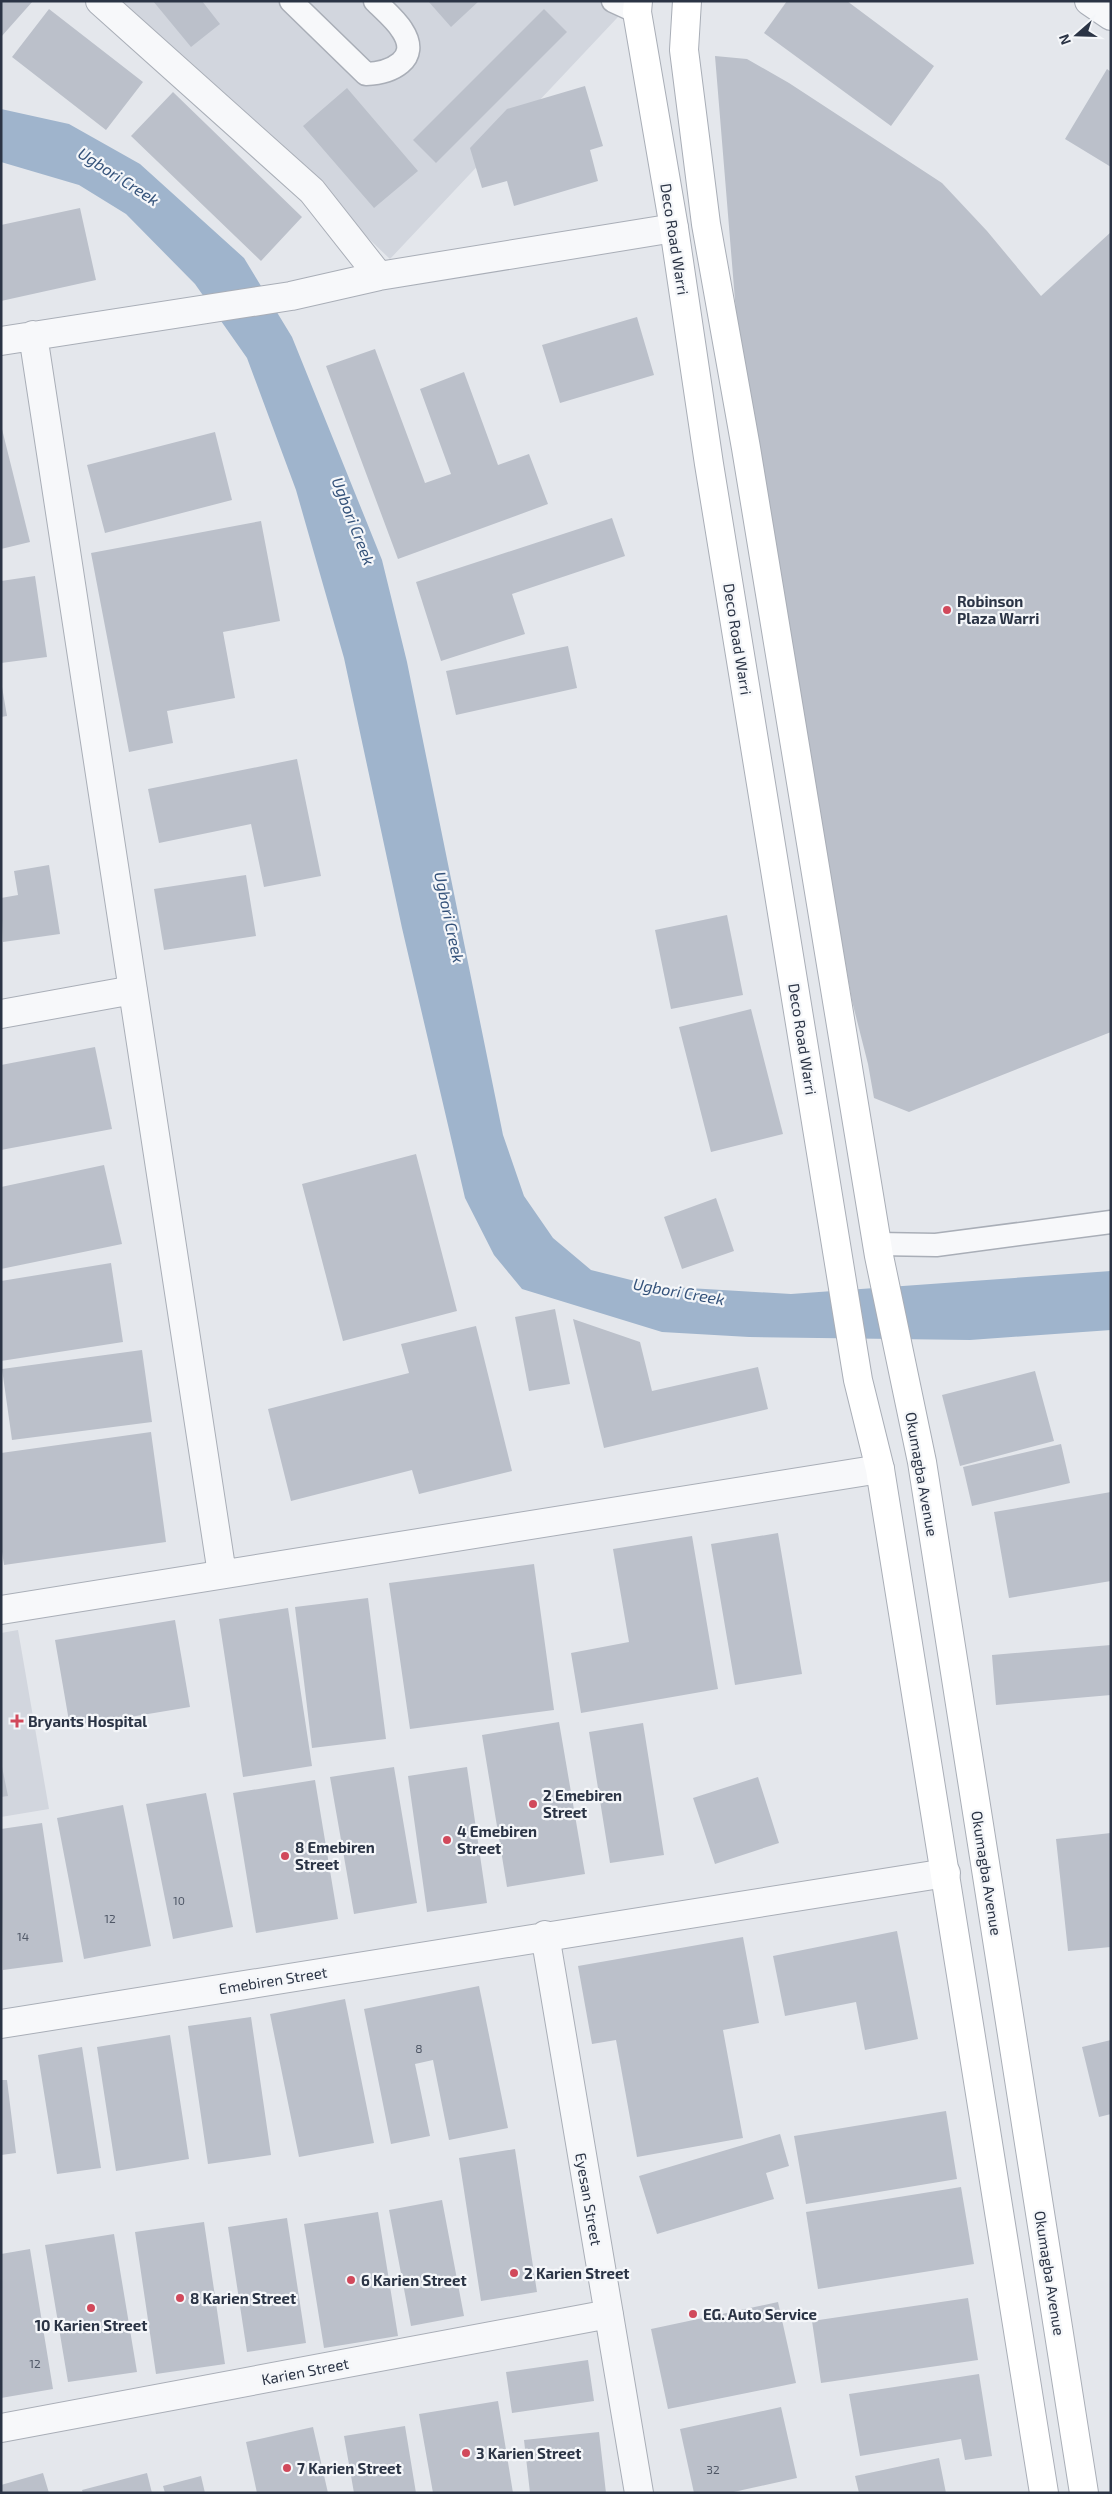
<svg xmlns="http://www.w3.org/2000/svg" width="1112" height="2494" viewBox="0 0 1112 2494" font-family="'Exo 2',sans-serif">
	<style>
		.built { fill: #d2d6de }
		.water { fill: #9fb4cc }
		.building { fill: #bbc0ca }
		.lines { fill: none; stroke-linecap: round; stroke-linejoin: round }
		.service-casing { stroke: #a9aeb7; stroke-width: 25 }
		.minor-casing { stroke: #a9aeb7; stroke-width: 30 }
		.secondary-casing { stroke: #a9aeb7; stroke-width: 30 }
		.service { stroke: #f7f8fa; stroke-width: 22 }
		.minor { stroke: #f7f8fa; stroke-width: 28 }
		.secondary { stroke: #fff; stroke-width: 28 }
		.poi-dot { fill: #d1495b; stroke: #f4f6f9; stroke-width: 2 }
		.labels { text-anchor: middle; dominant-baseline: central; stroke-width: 4.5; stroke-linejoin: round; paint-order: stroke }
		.number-label { font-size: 12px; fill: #4f5766 }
		.street-label { font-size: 15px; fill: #2b3445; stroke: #f4f6f9 }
		.poi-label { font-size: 15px; font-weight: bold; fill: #2b3445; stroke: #f4f6f9; text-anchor: start }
		.water-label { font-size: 16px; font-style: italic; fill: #34527a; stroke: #f4f6f9 }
	</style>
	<rect width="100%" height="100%" fill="#e4e7ec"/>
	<!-- built -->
	<path class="built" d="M 120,1 L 633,1 L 390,259 Z
		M 18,1630 L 49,1809 L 1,1817 L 1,1633 Z"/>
	<!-- water -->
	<path class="water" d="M 1,109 L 69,124 L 140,164 L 244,258 L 292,337 L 382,560 L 407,662 L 503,1135 L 524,1196 L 553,1238 L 591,1270 L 655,1286 L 791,1294 L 1111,1271 L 1111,1330 L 970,1340 L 749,1337 L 662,1332 L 522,1289 L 494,1255 L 465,1198 L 402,928 L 344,658 L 296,490 L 247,358 L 195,284 L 126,214 L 79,185 L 1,162 Z"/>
	<!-- building -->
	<path class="building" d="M 1,1 L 33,1 L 1,37 Z
		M 153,1 L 202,1 L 220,24 L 191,47 Z
		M 428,1 L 479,1 L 451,27 Z
		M 787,1 L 847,1 L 934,66 L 891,126 L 764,33 Z
		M 49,9 L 143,82 L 106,130 L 12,57 Z
		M 544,9 L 567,32 L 436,163 L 413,140 Z
		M 715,56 L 747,59 L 789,83 L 942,183 L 987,231 L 1041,296 L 1111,232 L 1111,1032 L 909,1112 L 874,1098 L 868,1064 L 852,1001 L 740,361 Z
		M 1107,69 L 1111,72 L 1111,167 L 1065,139 Z
		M 585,86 L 603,146 L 590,150 L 598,181 L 514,206 L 507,181 L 482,188 L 470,148 L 507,109 Z
		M 347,88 L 418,171 L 374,208 L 303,126 Z
		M 173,92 L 302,217 L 261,261 L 131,136 Z
		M 80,208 L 96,280 L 1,301 L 1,225 Z
		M 637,317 L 654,375 L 560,403 L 542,345 Z
		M 375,349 L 425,483 L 451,474 L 420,389 L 464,372 L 498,465 L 529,454 L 548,504 L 398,559 L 326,366 Z
		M 1,425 L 30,542 L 1,549 Z
		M 215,432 L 232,500 L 105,533 L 87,465 Z
		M 612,518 L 625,556 L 512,594 L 525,634 L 441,661 L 416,582 Z
		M 261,521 L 280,621 L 223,632 L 235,698 L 167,711 L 173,743 L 129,752 L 91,553 Z
		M 35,576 L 47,657 L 1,663 L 1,581 Z
		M 568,646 L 577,688 L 456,715 L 446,671 Z
		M 1,681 L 7,716 L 1,717 Z
		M 297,759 L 321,876 L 264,887 L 251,824 L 159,843 L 148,789 Z
		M 49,865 L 60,934 L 3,942 L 1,898 L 18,895 L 14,871 Z
		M 246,875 L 256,936 L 164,950 L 154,889 Z
		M 727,915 L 743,995 L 671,1009 L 655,930 Z
		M 751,1009 L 783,1134 L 711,1152 L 679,1027 Z
		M 95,1047 L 112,1129 L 1,1150 L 1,1065 Z
		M 416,1154 L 457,1311 L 343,1341 L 302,1184 Z
		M 104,1165 L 122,1244 L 1,1269 L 1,1187 Z
		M 716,1198 L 734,1251 L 682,1269 L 664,1217 Z
		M 111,1263 L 123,1342 L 1,1361 L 1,1281 Z
		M 555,1309 L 570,1384 L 529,1391 L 515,1317 Z
		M 573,1319 L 640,1342 L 652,1391 L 758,1367 L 768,1409 L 604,1448 Z
		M 476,1326 L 512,1471 L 419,1494 L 412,1470 L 291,1501 L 268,1409 L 409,1373 L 401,1344 Z
		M 142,1350 L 152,1422 L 12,1440 L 2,1369 Z
		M 1035,1371 L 1054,1441 L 960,1466 L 942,1395 Z
		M 151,1432 L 166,1542 L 4,1565 L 1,1545 L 1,1453 Z
		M 1061,1444 L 1070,1483 L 972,1506 L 963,1467 Z
		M 1111,1492 L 1111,1581 L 1009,1598 L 994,1512 Z
		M 778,1533 L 802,1674 L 735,1685 L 711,1544 Z
		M 692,1536 L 718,1689 L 581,1713 L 571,1653 L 629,1642 L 613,1549 Z
		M 534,1564 L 554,1710 L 410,1729 L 389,1583 Z
		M 368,1598 L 386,1739 L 312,1748 L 295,1607 Z
		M 288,1608 L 312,1766 L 243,1777 L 219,1619 Z
		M 175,1620 L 190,1707 L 70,1727 L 55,1640 Z
		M 1111,1645 L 1111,1695 L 996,1705 L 992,1655 Z
		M 559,1722 L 585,1874 L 507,1887 L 482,1735 Z
		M 643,1723 L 664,1855 L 610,1863 L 589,1732 Z
		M 1,1762 L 8,1796 L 1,1797 Z
		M 394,1767 L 417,1903 L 354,1914 L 330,1777 Z
		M 467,1767 L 487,1903 L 427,1912 L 408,1776 Z
		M 758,1777 L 779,1843 L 715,1864 L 693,1798 Z
		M 315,1780 L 338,1919 L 256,1933 L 233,1793 Z
		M 206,1793 L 233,1927 L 173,1939 L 146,1804 Z
		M 123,1805 L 151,1946 L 84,1959 L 57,1818 Z
		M 42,1823 L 63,1962 L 3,1970 L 1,1829 Z
		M 1111,1833 L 1111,1947 L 1068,1951 L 1056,1839 Z
		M 897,1931 L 918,2039 L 865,2050 L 856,2002 L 785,2016 L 773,1956 Z
		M 743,1937 L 759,2023 L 723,2030 L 743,2138 L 637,2157 L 616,2040 L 592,2044 L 578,1966 Z
		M 479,1986 L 508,2128 L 449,2140 L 433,2060 L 415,2064 L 430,2136 L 391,2144 L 364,2009 Z
		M 345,1999 L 374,2143 L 299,2157 L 270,2014 Z
		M 251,2017 L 271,2155 L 208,2164 L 188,2026 Z
		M 170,2035 L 189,2159 L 116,2171 L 97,2047 Z
		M 1111,2040 L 1111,2114 L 1099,2117 L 1082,2047 Z
		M 82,2047 L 101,2168 L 57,2174 L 38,2055 Z
		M 1,2080 L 7,2080 L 16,2153 L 1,2155 Z
		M 946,2111 L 957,2179 L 806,2204 L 794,2136 Z
		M 780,2134 L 789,2166 L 766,2173 L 774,2199 L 657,2234 L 639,2176 Z
		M 515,2149 L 537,2292 L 481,2301 L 459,2158 Z
		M 961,2187 L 974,2264 L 818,2289 L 806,2212 Z
		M 442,2200 L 464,2316 L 411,2326 L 389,2210 Z
		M 378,2212 L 398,2336 L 324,2348 L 304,2224 Z
		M 287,2218 L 306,2343 L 247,2352 L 228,2227 Z
		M 204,2222 L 225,2364 L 156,2374 L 135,2232 Z
		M 114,2234 L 137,2372 L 68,2382 L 45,2245 Z
		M 30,2249 L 53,2389 L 1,2398 L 1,2254 Z
		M 968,2298 L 978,2360 L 821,2383 L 812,2321 Z
		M 778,2302 L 796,2383 L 668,2409 L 651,2329 Z
		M 588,2360 L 594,2401 L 512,2413 L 506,2372 Z
		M 979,2374 L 992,2456 L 965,2460 L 961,2439 L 860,2456 L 849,2394 Z
		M 498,2401 L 513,2493 L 433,2493 L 419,2414 Z
		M 781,2407 L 797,2478 L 729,2493 L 694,2493 L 680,2429 Z
		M 405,2426 L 416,2493 L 354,2493 L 344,2436 Z
		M 313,2427 L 328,2493 L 257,2493 L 246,2442 Z
		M 599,2432 L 606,2493 L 530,2493 L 524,2440 Z
		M 939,2458 L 946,2493 L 859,2493 L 855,2476 Z
		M 43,2473 L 49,2493 L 1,2493 L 1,2485 Z
		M 147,2473 L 152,2493 L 83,2493 L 82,2490 Z
		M 201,2476 L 205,2493 L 165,2493 L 163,2486 Z"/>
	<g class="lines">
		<defs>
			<path id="service" d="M 291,1 L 366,74 C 390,73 422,60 402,30 C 396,20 384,10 375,1
				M 613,1 L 637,12
				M 878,1244 L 936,1245 L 1111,1222"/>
			<path id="minor" d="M 100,1 L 312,191 L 379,276
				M 1089,1 L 1111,16
				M 33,335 L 222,1574
				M 1,341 L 291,296 L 379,276 L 674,228
				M 1,1014 L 133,990
				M 1,1610 L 880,1469
				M 545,1935 L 639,2493
				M 1,2024 L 946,1873
				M 1,2428 L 609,2314"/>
			<path id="secondary" d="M 638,1 L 637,12 L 674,228 L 709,464 L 858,1380 L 880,1469 L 1044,2493
				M 687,1 L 684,50 L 706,224 L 746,448 L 879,1256 L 922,1462 L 1084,2493"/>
		</defs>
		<!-- service casing -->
		<use href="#service" class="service-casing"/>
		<!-- minor casing -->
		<use href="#minor" class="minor-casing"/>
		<!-- secondary casing -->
		<use href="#secondary" class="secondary-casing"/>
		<!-- service -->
		<use href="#service" class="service"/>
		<!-- minor -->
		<use href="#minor" class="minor"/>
		<!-- secondary -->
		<use href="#secondary" class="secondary"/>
	</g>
	<!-- markers -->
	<g class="poi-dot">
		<circle cx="947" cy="610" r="5"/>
		<path d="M14.5 1713.5h5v5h5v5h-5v5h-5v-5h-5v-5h5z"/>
		<circle cx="533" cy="1804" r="5"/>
		<circle cx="447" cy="1840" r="5"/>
		<circle cx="285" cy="1856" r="5"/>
		<circle cx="514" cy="2273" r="5"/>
		<circle cx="351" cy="2280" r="5"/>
		<circle cx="180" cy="2298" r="5"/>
		<circle cx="91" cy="2308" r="5"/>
		<circle cx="693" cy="2314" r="5"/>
		<circle cx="466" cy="2453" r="5"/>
		<circle cx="287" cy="2468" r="5"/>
	</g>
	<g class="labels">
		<!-- number labels -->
		<g class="number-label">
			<text x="179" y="1900">10</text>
			<text x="110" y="1918">12</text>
			<text x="23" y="1936">14</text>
			<text x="419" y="2048">8</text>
			<text x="35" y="2363">12</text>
			<text x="713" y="2469">32</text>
		</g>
		<!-- street labels -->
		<g class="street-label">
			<text transform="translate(675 239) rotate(81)">Deco Road Warri</text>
			<text transform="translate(738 639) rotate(81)">Deco Road Warri</text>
			<text transform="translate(803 1039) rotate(81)">Deco Road Warri</text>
			<text transform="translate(922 1474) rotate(80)">Okumagba Avenue</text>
			<text transform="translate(987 1873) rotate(81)">Okumagba Avenue</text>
			<text transform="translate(273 1980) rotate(-9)">Emebiren Street</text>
			<text transform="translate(589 2199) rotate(80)">Eyesan Street</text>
			<text transform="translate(1050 2273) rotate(81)">Okumagba Avenue</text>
			<text transform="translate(305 2371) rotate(-11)">Karien Street</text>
		</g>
		<!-- poi labels -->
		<g class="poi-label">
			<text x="957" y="601">Robinson<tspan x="957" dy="17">Plaza Warri</tspan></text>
			<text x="28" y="1721">Bryants Hospital</text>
			<text x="543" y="1795">2 Emebiren<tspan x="543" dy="17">Street</tspan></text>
			<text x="457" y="1831">4 Emebiren<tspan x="457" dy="17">Street</tspan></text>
			<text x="295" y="1847">8 Emebiren<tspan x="295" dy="17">Street</tspan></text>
			<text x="524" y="2273">2 Karien Street</text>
			<text x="361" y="2280">6 Karien Street</text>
			<text x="190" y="2298">8 Karien Street</text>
			<text x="703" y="2314">EG. Auto Service</text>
			<text x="91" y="2325" text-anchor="middle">10 Karien Street</text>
			<text x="476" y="2453">3 Karien Street</text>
			<text x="297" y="2468">7 Karien Street</text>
		</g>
		<!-- water labels -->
		<g class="water-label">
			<text transform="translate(119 176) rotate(33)">Ugbori Creek</text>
			<text transform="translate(354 521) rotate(69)">Ugbori Creek</text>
			<text transform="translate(450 917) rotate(78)">Ugbori Creek</text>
			<text transform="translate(679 1291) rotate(10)">Ugbori Creek</text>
		</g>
	</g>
	<!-- border -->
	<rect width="1112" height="2494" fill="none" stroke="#2b3445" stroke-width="5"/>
	<!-- north arrow -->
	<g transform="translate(1077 35) rotate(250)" stroke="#f4f6f9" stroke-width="4" paint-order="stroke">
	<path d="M0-4L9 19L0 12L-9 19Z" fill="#2b3445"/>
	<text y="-8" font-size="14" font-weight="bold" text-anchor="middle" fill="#2b3445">N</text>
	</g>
</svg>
